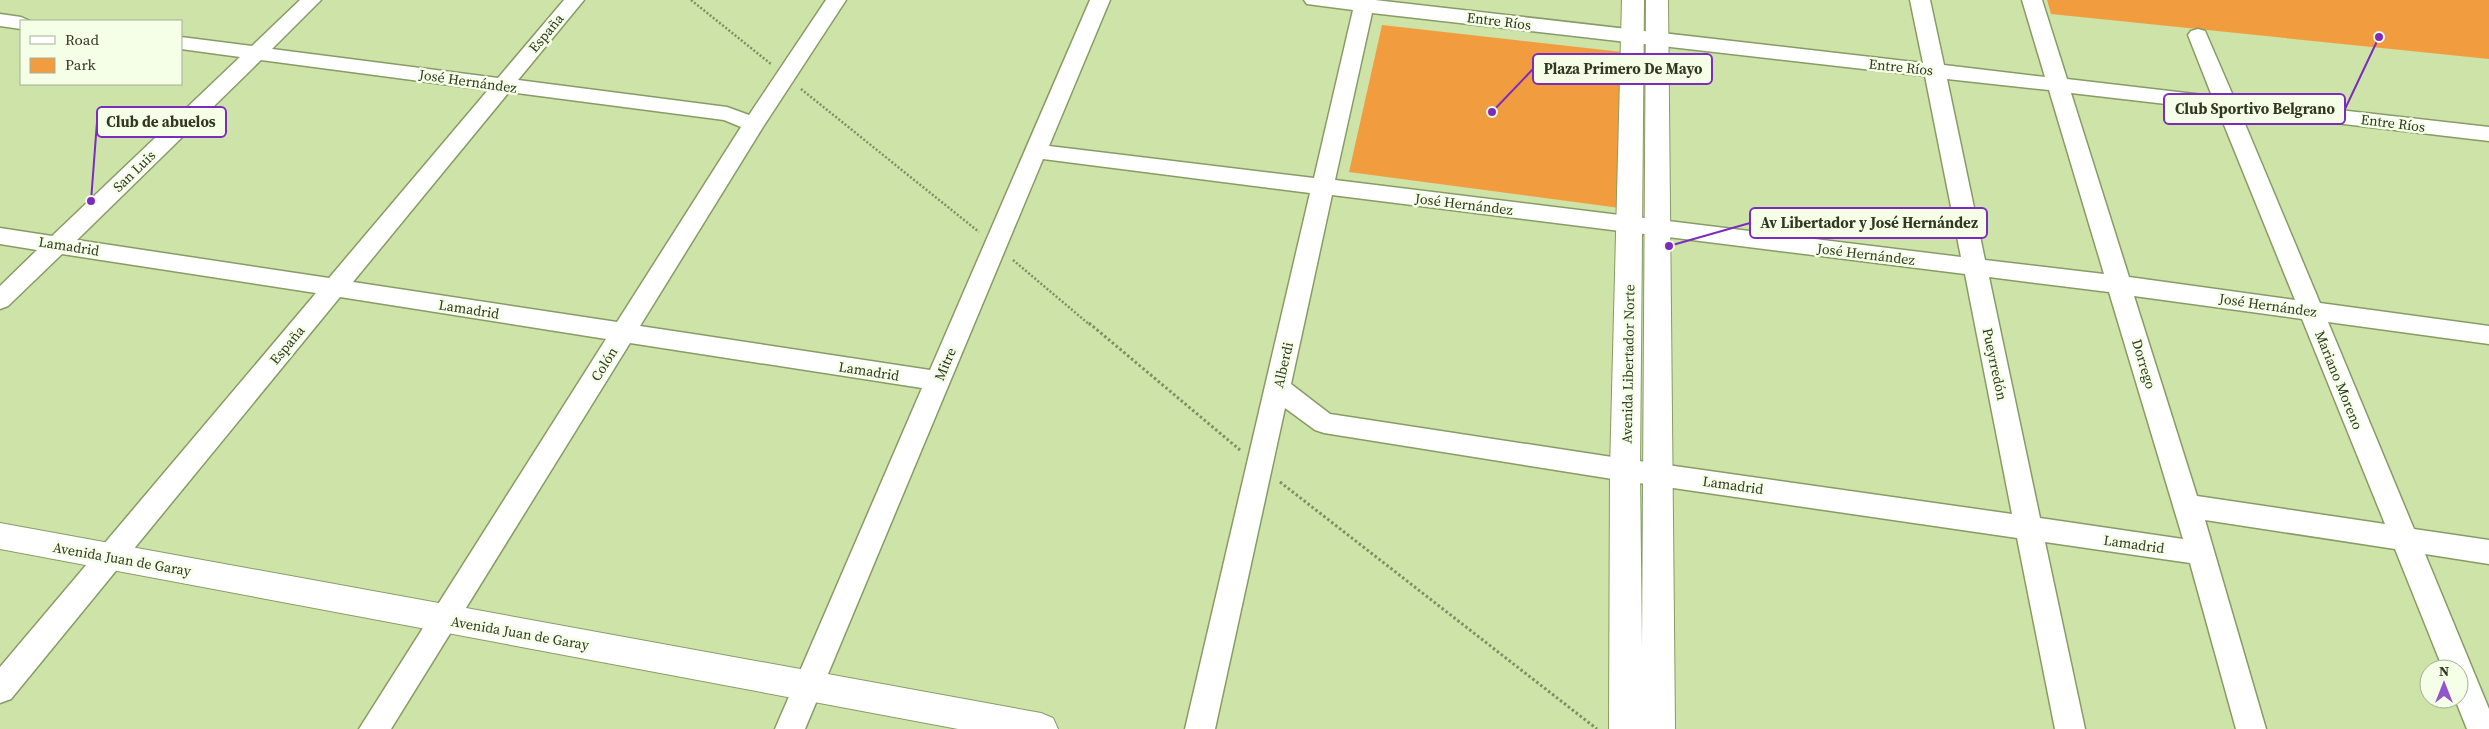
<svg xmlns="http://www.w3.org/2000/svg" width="2489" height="729" viewBox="0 0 2489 729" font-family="'Source Serif 4',serif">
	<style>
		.green { fill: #f19d3f }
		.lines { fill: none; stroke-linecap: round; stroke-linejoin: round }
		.minor-casing { stroke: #879c64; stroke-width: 3 }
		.tertiary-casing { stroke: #879c64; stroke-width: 2 }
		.secondary-casing { stroke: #879c64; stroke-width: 2 }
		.path-far1 { stroke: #7f8e65; stroke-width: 2.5; stroke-dasharray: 2 2; stroke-linecap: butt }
		.path { stroke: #7f8e65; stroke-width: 3; stroke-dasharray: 2.5 2.5; stroke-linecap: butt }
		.minor { fill: #fff; fill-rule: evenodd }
		.tertiary { fill: #fff; fill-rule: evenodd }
		.secondary { fill: #fff; fill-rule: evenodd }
		.labels { text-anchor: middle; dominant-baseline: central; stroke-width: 5; stroke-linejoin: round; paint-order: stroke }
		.street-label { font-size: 14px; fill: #2f3820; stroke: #f5fee7 }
		.leader { fill: none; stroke: #7b2cbf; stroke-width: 2 }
		.callout-dot { fill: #7b2cbf; stroke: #f5fee7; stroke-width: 2 }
		.callout { fill: #f5fee7; stroke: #7b2cbf; stroke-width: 2 }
		.callout-label { font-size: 15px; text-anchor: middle; font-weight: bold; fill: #2f3820 }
	</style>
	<rect width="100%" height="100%" fill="#cde3a8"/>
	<!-- green -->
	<path class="green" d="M 2047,0 L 2489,0 L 2489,59 L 2051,14 Z
		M 1382,25 L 1622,52 L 1620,208 L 1349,172 Z"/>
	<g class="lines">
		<defs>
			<path id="minor" d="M 300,0 L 321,0 L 272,49 L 498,78 L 564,0 L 584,0 L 518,80 L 727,107 L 749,115 L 826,0 L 846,0 L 763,127 L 640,326 L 930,370 L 1090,0 L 1110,0 L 1049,146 L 1314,178 L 1353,10 L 1307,4 L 1304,0 L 1375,0 L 1923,63 L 1910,0 L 1930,0 L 1944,65 L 2045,77 L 2022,0 L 2042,0 L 2067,79 L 2212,96 L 2188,35 L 2191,31 L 2198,29 L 2205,31 L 2234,98 L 2489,127 L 2489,141 L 2240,112 L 2320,303 L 2489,326 L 2489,344 L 2328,322 L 2414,529 L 2489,540 L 2489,564 L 2425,554 L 2489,709 L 2489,729 L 2467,729 L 2455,699 L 2459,699 L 2459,669 L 2443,669 L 2395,549 L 2205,520 L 2266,729 L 2236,729 L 2190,563 L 2045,542 L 2085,729 L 2055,729 L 2017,538 L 1625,481 L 1324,433 L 1315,430 L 1285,408 L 1215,729 L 1185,729 L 1310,193 L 1043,159 L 805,729 L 775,729 L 922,388 L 630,343 L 391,729 L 359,729 L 606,339 L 340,297 L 11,699 L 0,703 L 0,667 L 316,293 L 62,254 L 8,306 L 0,309 L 0,286 L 37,250 L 0,244 L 0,228 L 52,236 L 240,57 L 181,49 L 181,37 L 252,46 ZM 1372,13 L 1925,76 L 1961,257 L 1335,180 ZM 261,60 L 488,90 L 329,278 L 77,240 ZM 1947,79 L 2049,90 L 2104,274 L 1985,260 ZM 509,92 L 724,120 L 741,127 L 617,322 L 353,282 ZM 2071,93 L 2218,110 L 2295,300 L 2129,277 ZM 1332,195 L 1965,274 L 2012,514 L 1625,459 L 1330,414 L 1291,384 ZM 1989,277 L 2109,292 L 2183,539 L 2040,518 ZM 2134,296 L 2302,319 L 2385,524 L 2197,496 Z
				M 0,14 L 21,17 L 30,21 L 21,21 L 21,29 L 0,26 Z"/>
			<path id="tertiary" d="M 0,523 L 1041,713 L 1053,718 L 1058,729 L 958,729 L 0,549 Z"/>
			<path id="secondary" d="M 1622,0 L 1644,0 L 1640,470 L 1642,648 L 1646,0 L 1668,0 L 1675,729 L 1609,729 L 1610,470 Z"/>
		</defs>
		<!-- minor casing -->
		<use href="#minor" class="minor-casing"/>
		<!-- tertiary casing -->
		<use href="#tertiary" class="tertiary-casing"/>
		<!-- secondary casing -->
		<use href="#secondary" class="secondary-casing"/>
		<!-- path-far1 -->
		<path class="path-far1" d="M 691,0 L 771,64
			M 801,89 L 979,232
			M 1013,260 L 1090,325"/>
		<!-- path -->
		<path class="path" d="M 1089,323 L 1240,450
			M 1280,482 L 1597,729"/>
		<!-- minor -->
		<use href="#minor" class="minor"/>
		<!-- tertiary -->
		<use href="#tertiary" class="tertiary"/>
		<!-- secondary -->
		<use href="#secondary" class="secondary"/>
	</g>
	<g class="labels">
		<!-- street labels -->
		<g class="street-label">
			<text transform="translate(1499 21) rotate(7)">Entre Ríos</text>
			<text transform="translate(546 33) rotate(-50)">España</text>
			<text transform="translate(1901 67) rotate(6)">Entre Ríos</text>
			<text transform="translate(468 81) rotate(8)">José Hernández</text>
			<text transform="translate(2393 123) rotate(7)">Entre Ríos</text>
			<text transform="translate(134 171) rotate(-44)">San Luis</text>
			<text transform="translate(1464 204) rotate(7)">José Hernández</text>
			<text transform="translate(69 246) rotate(9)">Lamadrid</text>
			<text transform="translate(1866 254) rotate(7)">José Hernández</text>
			<text transform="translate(2268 305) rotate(8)">José Hernández</text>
			<text transform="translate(469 309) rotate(9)">Lamadrid</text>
			<text transform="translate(287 345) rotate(-50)">España</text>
			<text transform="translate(604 364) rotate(-58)">Colón</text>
			<text transform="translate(945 364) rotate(-67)">Mitre</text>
			<text transform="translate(1628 364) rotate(-89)">Avenida Libertador Norte</text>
			<text transform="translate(1995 364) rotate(78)">Pueyrredón</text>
			<text transform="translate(2144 364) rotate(73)">Dorrego</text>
			<text transform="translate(1283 365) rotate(-77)">Alberdi</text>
			<text transform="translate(869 371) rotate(9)">Lamadrid</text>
			<text transform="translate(2339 380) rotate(68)">Mariano Moreno</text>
			<text transform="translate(1733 485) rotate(8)">Lamadrid</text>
			<text transform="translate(2134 544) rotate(8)">Lamadrid</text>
			<text transform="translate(122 559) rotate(10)">Avenida Juan de Garay</text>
			<text transform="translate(520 633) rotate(10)">Avenida Juan de Garay</text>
		</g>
	</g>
	<!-- callouts -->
	<path class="leader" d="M1492 112L1533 69M2379 37L2345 109M91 201L97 122M1669 246L1750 223"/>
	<g class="callout-dot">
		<circle cx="1492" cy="112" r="5"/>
		<circle cx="2379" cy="37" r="5"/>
		<circle cx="91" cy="201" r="5"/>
		<circle cx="1669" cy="246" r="5"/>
	</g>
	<g class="callout">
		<rect x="1533" y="54" width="179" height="30" rx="5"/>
		<rect x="2164" y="94" width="181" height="30" rx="5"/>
		<rect x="97" y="107" width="129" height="30" rx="5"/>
		<rect x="1750" y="208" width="237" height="30" rx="5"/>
	</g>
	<g class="callout-label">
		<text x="1623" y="74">Plaza Primero De Mayo</text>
		<text x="2255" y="114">Club Sportivo Belgrano</text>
		<text x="161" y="127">Club de abuelos</text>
		<text x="1869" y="228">Av Libertador y José Hernández</text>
	</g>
	<!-- legend -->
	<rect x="20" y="20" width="162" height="65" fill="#f5fee7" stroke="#a6af97"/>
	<rect x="30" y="36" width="25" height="8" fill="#ffffff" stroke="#a6af97"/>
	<text x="65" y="45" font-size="15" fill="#2f3820">Road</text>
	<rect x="30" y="58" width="25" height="15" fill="#f19d3f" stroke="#a6af97"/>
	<text x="65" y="70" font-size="15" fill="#2f3820">Park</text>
	<!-- north arrow -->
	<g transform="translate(2444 684)"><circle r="24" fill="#f5fee7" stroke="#a6af97"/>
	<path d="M0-4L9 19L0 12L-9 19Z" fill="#9255cc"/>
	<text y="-8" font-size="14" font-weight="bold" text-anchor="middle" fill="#2f3820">N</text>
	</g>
</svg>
